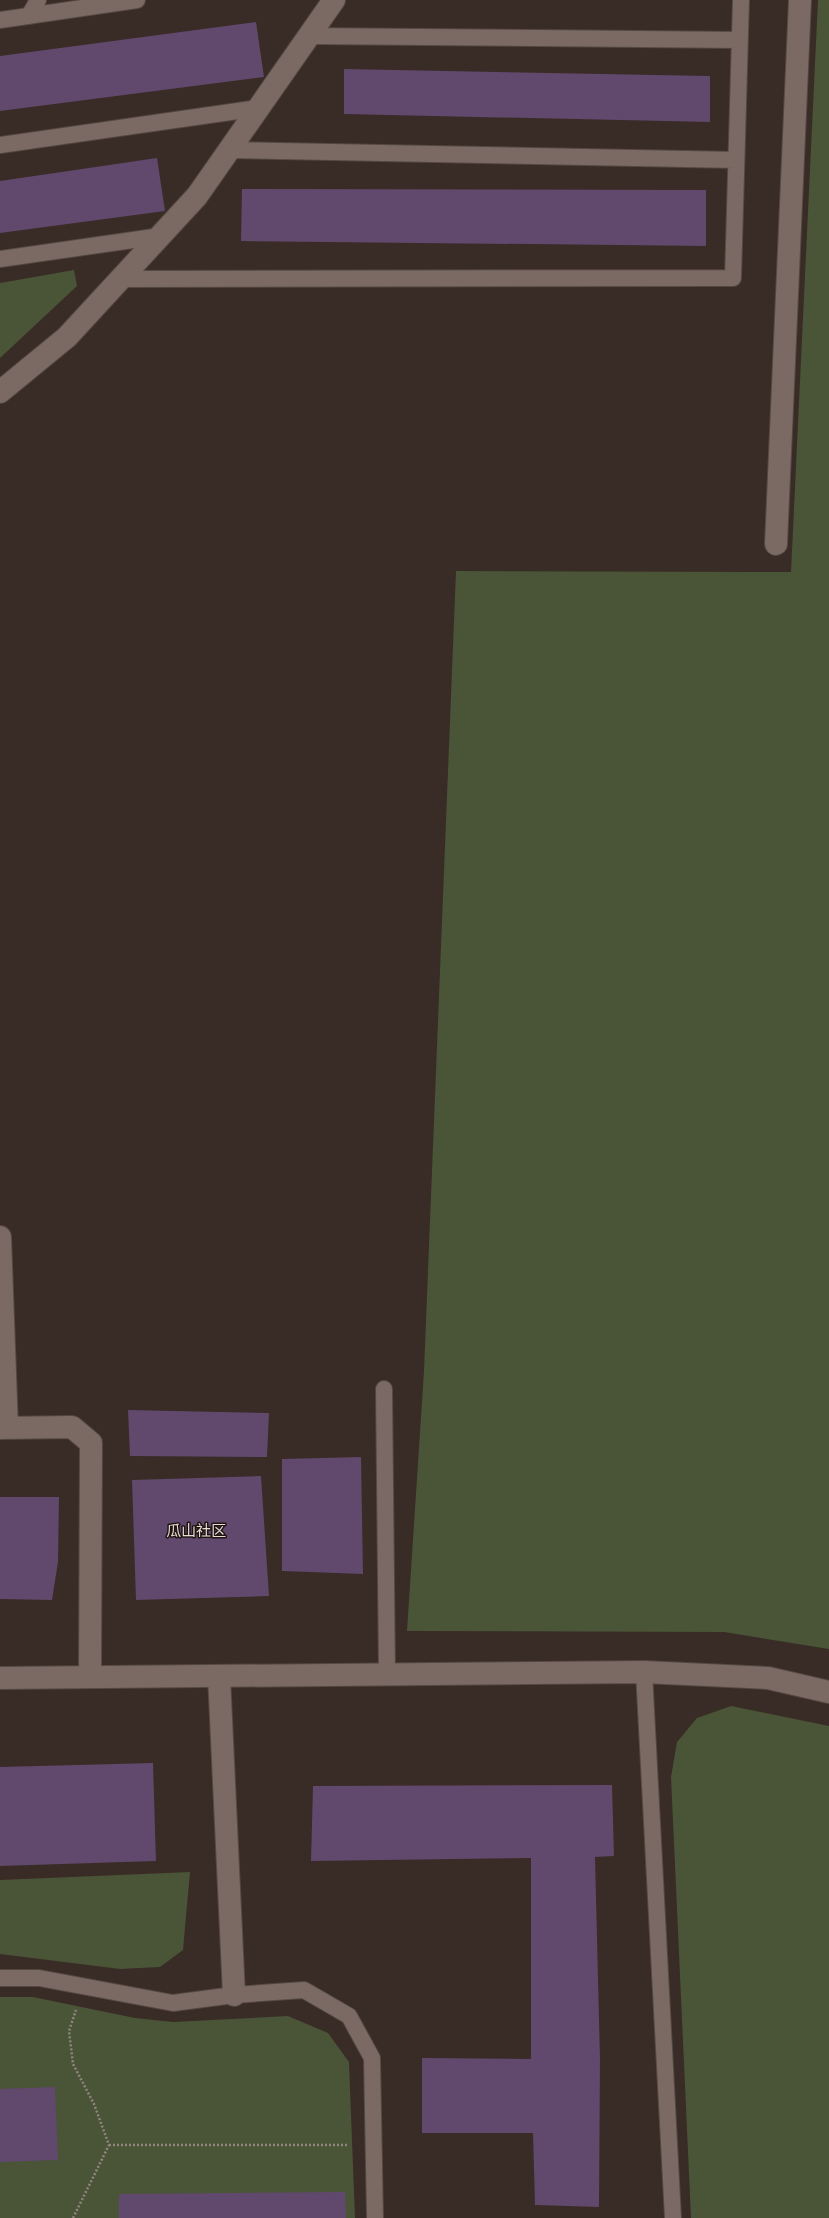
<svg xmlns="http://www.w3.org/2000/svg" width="829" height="2218" viewBox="0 0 829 2218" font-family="Ubuntu,'Noto Sans SC',sans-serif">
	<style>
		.green { fill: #4a5437 }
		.building { fill: #61486d }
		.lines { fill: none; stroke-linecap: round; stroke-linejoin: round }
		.service-casing { stroke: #544843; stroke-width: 18 }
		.minor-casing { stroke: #544843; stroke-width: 24 }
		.path { stroke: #918580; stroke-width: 2.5; stroke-dasharray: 2 2; stroke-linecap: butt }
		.service { stroke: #7b6a63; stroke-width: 16 }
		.minor { stroke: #7b6a63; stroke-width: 22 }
		.labels { text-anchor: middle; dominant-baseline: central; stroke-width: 3; stroke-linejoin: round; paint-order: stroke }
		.quarter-label { font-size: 15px; fill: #ecd9d1; stroke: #1c1512 }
	</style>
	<rect width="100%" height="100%" fill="#392b25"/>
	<!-- green -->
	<path class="green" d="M 818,0 L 829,0 L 829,1649 L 724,1632 L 407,1631 L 424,1371 L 456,571 L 791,572 Z
		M 74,270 L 77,286 L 0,358 L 0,283 Z
		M 731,1706 L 829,1726 L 829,2218 L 691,2218 L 671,1777 L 677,1742 L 697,1718 Z
		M 190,1872 L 183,1950 L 160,1967 L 120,1969 L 0,1954 L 0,1880 Z
		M 0,1997 L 33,1997 L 135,2018 L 173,2022 L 288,2016 L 328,2033 L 349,2062 L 355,2218 L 0,2218 Z"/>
	<!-- building -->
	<path class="building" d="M 256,22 L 264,77 L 0,111 L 0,56 Z
		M 344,69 L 710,76 L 710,122 L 344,114 Z
		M 157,158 L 165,211 L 0,233 L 0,181 Z
		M 242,189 L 706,190 L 706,246 L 241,241 Z
		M 128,1410 L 269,1413 L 267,1457 L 130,1456 Z
		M 361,1457 L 363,1574 L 282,1571 L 282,1459 Z
		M 261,1476 L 269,1596 L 136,1600 L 132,1480 Z
		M 0,1497 L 59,1497 L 58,1562 L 52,1600 L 0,1599 Z
		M 153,1763 L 156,1861 L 0,1866 L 0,1767 Z
		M 612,1785 L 614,1856 L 595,1857 L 600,2059 L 599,2207 L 535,2205 L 533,2133 L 422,2133 L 422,2058 L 531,2059 L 531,1858 L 311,1861 L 313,1786 Z
		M 55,2087 L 58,2160 L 0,2162 L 0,2089 Z
		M 345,2192 L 346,2218 L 119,2218 L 119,2194 Z"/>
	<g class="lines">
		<defs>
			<path id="service" d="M 29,16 L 38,0
				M 0,20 L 137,0
				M 309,36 L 740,40
				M 0,145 L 259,108
				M 229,150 L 736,160
				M 0,259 L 161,236
				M 121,279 L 733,278 L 741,0
				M 384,1389 L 387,1674
				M 644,1672 L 673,2218
				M 0,1978 L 39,1978 L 173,2003 L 234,1995 L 304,1990 L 349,2016 L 372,2058 L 375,2218"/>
			<path id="minor" d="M 0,392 L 67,337 L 197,196 L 334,0
				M 776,544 L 800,0
				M 0,1237 L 7,1428
				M 0,1428 L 72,1427 L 91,1443 L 90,1677
				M 219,1676 L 234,1995
				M 0,1678 L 644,1672 L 768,1678 L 829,1692"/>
		</defs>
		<!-- service casing -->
		<use href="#service" class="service-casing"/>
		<!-- minor casing -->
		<use href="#minor" class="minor-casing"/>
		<!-- path -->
		<path class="path" d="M 109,2145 L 349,2145
			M 73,2218 L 109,2145 L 94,2104 L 73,2064 L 69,2031 L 76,2010"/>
		<!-- service -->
		<use href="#service" class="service"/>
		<!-- minor -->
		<use href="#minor" class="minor"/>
	</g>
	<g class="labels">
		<!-- quarter labels -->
		<g class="quarter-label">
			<text x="196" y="1530">瓜山社区</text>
		</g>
	</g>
</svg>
